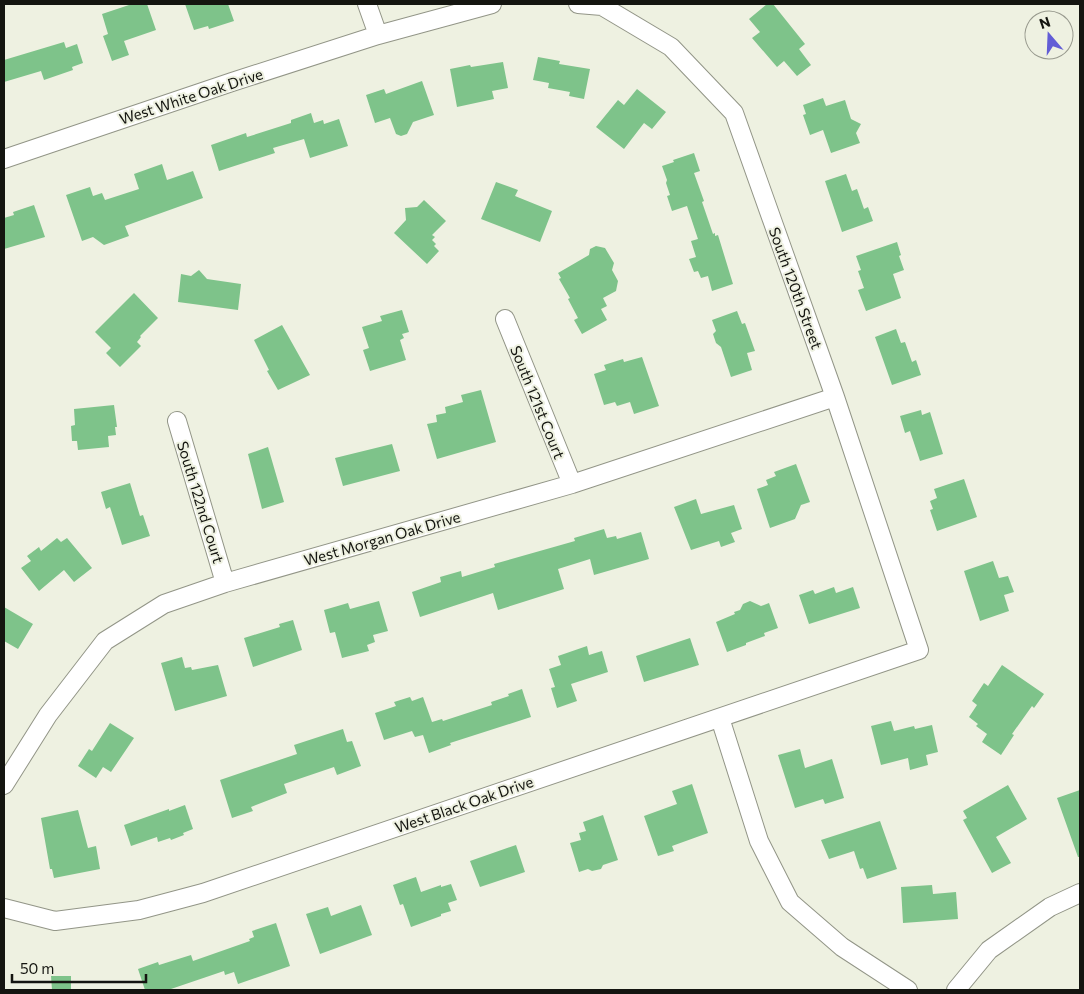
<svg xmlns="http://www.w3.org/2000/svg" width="1084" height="994" viewBox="0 0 1084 994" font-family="Commissioner,sans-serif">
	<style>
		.building { fill: #7ec38a }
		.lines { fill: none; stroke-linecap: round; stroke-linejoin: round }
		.minor-casing { stroke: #929587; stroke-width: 20 }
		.minor { stroke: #fff; stroke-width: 18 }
		.labels { text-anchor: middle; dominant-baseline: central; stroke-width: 4; stroke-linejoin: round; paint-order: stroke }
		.street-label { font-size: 15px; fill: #141510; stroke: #eef1e1 }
	</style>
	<rect width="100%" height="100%" fill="#eef1e1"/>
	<!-- building -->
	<path class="building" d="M 132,4 L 147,4 L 156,30 L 124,41 L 129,55 L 112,61 L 103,36 L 108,34 L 102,14 Z
		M 185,4 L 228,4 L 234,21 L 209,29 L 208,26 L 194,30 Z
		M 767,4 L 773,4 L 805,44 L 799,49 L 811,65 L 797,76 L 784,61 L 777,67 L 752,38 L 760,32 L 749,19 Z
		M 64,42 L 66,48 L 77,44 L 83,63 L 72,67 L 73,70 L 44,80 L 41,71 L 4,82 L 4,60 Z
		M 538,57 L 560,61 L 559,64 L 590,69 L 584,99 L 569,96 L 570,92 L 548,88 L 549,83 L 533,80 Z
		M 503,62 L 508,88 L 492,91 L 494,99 L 457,107 L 450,69 L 470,65 L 471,67 Z
		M 422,81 L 434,115 L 413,122 L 407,134 L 401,136 L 396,134 L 390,118 L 375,123 L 366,95 L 384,89 L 386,94 Z
		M 637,89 L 666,112 L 652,129 L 644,123 L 624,149 L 596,127 L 618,100 L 624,105 Z
		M 823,98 L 826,106 L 845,100 L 851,119 L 861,124 L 856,133 L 860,143 L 831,153 L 823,130 L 810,135 L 803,115 L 806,114 L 803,105 Z
		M 311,113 L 314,123 L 323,120 L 324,124 L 339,119 L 348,146 L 310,158 L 304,139 L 273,148 L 275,153 L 219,171 L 211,145 L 246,133 L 247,137 L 291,123 L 291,120 Z
		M 694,153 L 700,171 L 694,173 L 704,201 L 702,202 L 713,234 L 715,233 L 715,236 L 718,235 L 733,284 L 712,291 L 708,276 L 701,278 L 698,271 L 694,272 L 689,259 L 696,257 L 691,241 L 698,239 L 687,206 L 672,211 L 667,196 L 670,195 L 666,183 L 667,180 L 662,166 L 674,162 L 673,160 Z
		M 162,164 L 167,180 L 193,171 L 203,198 L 125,226 L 129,236 L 104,245 L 93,237 L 82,241 L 66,195 L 90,187 L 93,196 L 102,193 L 105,200 L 139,189 L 134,174 Z
		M 846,174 L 852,191 L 857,189 L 864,209 L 868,207 L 873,221 L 842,232 L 825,181 Z
		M 496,182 L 518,190 L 515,196 L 552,211 L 540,242 L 481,219 Z
		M 424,200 L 446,221 L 432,235 L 435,237 L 432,240 L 436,244 L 434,246 L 439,251 L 427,264 L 394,233 L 406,220 L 405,208 L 417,207 Z
		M 34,205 L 45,237 L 4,249 L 4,218 L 14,215 L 13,212 Z
		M 897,242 L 901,255 L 899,256 L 904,270 L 893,274 L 901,298 L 866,311 L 858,290 L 864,288 L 858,271 L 861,270 L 856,256 Z
		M 596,246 L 605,248 L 614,263 L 612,270 L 618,281 L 616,291 L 603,298 L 607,306 L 601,309 L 607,320 L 582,334 L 574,320 L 578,318 L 568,299 L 570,298 L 559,279 L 561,278 L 558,273 L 589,255 L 590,249 Z
		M 199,270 L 207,279 L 241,284 L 238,310 L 178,302 L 181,274 L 191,276 Z
		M 134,293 L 158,318 L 140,336 L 141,337 L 137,342 L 141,346 L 120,367 L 106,353 L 111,348 L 95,332 Z
		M 402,310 L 409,332 L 402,334 L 404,338 L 400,340 L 406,360 L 370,371 L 363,350 L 369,348 L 362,327 L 382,321 L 380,316 Z
		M 737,311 L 742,324 L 745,323 L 755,351 L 747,353 L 752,370 L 731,377 L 721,347 L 716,343 L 713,334 L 716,331 L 712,320 Z
		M 282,325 L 310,375 L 278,390 L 267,371 L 269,370 L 254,340 Z
		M 896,329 L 901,343 L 905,342 L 912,362 L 916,360 L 921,375 L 892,385 L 875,337 Z
		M 642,357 L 659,406 L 634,414 L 630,402 L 617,406 L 615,402 L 604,405 L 594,374 L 606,370 L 604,365 L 623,359 L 624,362 Z
		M 481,390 L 496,442 L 437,459 L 427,424 L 437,422 L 436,415 L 446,413 L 445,407 L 463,402 L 461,395 Z
		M 114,405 L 117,427 L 115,427 L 116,435 L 108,436 L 109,447 L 78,450 L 77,441 L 72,441 L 71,426 L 75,425 L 74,409 Z
		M 921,410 L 922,415 L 930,412 L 943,454 L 920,461 L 910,431 L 905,433 L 900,416 Z
		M 392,444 L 400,471 L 343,486 L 335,458 Z
		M 268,447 L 284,502 L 262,509 L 248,454 Z
		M 796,464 L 810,502 L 801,505 L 795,519 L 770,528 L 757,489 L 768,485 L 766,480 L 776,476 L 774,472 Z
		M 964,479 L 977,517 L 937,531 L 930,510 L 933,509 L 930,501 L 937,498 L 934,489 Z
		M 130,483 L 140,516 L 143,515 L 150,536 L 122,545 L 110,507 L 106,509 L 101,492 Z
		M 696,499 L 701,514 L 734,505 L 742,529 L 731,533 L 735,542 L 721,547 L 719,541 L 691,550 L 674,507 Z
		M 604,529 L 607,538 L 616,536 L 617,539 L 641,532 L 649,559 L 594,575 L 590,559 L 558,569 L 564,589 L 498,610 L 493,593 L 420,617 L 412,592 L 441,582 L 440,577 L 461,571 L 462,577 L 495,567 L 494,564 L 575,541 L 574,538 Z
		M 57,538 L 61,542 L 67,538 L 92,568 L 74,582 L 64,570 L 39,591 L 21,568 L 31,561 L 27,556 L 39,547 L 41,551 Z
		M 993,561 L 999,578 L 1008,576 L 1014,592 L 1004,595 L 1009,611 L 980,621 L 964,571 Z
		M 834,587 L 836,593 L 853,587 L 860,608 L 809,624 L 799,595 L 813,590 L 815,594 Z
		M 379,601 L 388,631 L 373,635 L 375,642 L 367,645 L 369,651 L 342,658 L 335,632 L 330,633 L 324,610 L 348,603 L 350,609 Z
		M 750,601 L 761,606 L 769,603 L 778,628 L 764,633 L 765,636 L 746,643 L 746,645 L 727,652 L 716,622 L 735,614 L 734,612 L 740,610 L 743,604 Z
		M 4,607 L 33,624 L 18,649 L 4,641 Z
		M 293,620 L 302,650 L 253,667 L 244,638 L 280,627 L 279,624 Z
		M 690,638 L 699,665 L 644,682 L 636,656 Z
		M 587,646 L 589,655 L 602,651 L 608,672 L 571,684 L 577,701 L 557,708 L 551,688 L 555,687 L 549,669 L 561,665 L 558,656 Z
		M 182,657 L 185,668 L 191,667 L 192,670 L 218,665 L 227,696 L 175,711 L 161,663 Z
		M 1002,665 L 1044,694 L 1034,708 L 1032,706 L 1012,734 L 1014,735 L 1001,755 L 982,742 L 987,734 L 976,726 L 978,724 L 969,717 L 977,705 L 972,701 L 984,683 L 988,686 Z
		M 522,689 L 531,717 L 450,743 L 451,745 L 429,753 L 423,735 L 415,737 L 412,731 L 384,740 L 375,713 L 396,706 L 394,702 L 410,697 L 412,701 L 423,697 L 432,722 L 442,719 L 443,721 L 492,705 L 491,702 L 509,696 L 508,694 Z
		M 891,721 L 894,731 L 914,726 L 915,729 L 932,725 L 938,752 L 926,755 L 928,765 L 910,770 L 908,758 L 881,765 L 871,726 Z
		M 110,723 L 134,738 L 111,772 L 103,767 L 96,778 L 78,766 L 89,749 L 92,751 Z
		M 343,729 L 347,742 L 352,741 L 361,766 L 337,775 L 334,767 L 284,784 L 287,793 L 251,807 L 253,811 L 232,818 L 220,780 L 297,754 L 294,745 Z
		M 800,749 L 805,768 L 832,759 L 844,798 L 825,804 L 823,799 L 795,808 L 778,755 Z
		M 692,784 L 708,833 L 672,846 L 674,851 L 658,856 L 644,816 L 677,804 L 672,791 Z
		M 1008,785 L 1027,819 L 996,837 L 1011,863 L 992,873 L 963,820 L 967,818 L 963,811 Z
		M 1080,790 L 1080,857 L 1078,857 L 1057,798 Z
		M 185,805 L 193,829 L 183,833 L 184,835 L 171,840 L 170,838 L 158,842 L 157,837 L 131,846 L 124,825 L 169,809 L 169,811 Z
		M 78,810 L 88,848 L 96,846 L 100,869 L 54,878 L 52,869 L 50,869 L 41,818 Z
		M 603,815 L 618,860 L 603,865 L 601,869 L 592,871 L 588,869 L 579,872 L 570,843 L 581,840 L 579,833 L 586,831 L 583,822 Z
		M 880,821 L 897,869 L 867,879 L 863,868 L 860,869 L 854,851 L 829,859 L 821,840 Z
		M 516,845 L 525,872 L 480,887 L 470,861 Z
		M 416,877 L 421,892 L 441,885 L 441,887 L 451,884 L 457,900 L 448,903 L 451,911 L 441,914 L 441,916 L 411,927 L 403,904 L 400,905 L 393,885 Z
		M 932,885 L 933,894 L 956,892 L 958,919 L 903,923 L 901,887 Z
		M 361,905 L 372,935 L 320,954 L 306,914 L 328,907 L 331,916 Z
		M 276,923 L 290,966 L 238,984 L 234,972 L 225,975 L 224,971 L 168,990 L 145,990 L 138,969 L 158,962 L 159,965 L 191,955 L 193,961 L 250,941 L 249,939 L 254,937 L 252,931 Z
		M 51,976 L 71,976 L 71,990 L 52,990 Z"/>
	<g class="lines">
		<defs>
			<path id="minor" d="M 367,4 L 378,35
				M 4,159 L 232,82 L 378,35 L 492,4
				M 505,319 L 572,484
				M 177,421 L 225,583
				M 720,718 L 759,841 L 790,902 L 842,947 L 908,990
				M 4,785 L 48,715 L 105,641 L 164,604 L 225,583 L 572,484 L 835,397
				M 4,908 L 55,921 L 139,910 L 203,893 L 919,650 L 835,397 L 734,113 L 671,47 L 602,6 L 578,4
				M 956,990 L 989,950 L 1050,907 L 1080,893"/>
		</defs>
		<!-- minor casing -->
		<use href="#minor" class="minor-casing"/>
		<!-- minor -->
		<use href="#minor" class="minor"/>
	</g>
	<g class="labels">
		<!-- street labels -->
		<g class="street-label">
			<text transform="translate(191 96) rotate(-18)">West White Oak Drive</text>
			<text transform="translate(796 288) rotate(70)">South 120th Street</text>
			<text transform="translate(538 402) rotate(68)">South 121st Court</text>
			<text transform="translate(201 502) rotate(73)">South 122nd Court</text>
			<text transform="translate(382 538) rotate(-16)">West Morgan Oak Drive</text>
			<text transform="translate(464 804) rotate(-19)">West Black Oak Drive</text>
		</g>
	</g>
	<!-- border -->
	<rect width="1084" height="994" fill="none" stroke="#141510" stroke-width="10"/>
	<!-- north arrow -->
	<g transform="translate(1049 35) rotate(341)"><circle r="24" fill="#eef1e1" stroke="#97998d"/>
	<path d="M0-4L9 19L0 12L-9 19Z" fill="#625dd6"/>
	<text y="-8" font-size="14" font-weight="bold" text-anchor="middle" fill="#141510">N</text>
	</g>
	<!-- scale -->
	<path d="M12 974v8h134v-8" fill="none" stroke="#141510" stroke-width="2.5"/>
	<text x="20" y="974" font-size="15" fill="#141510" stroke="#eef1e1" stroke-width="4" paint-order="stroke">50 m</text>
</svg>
